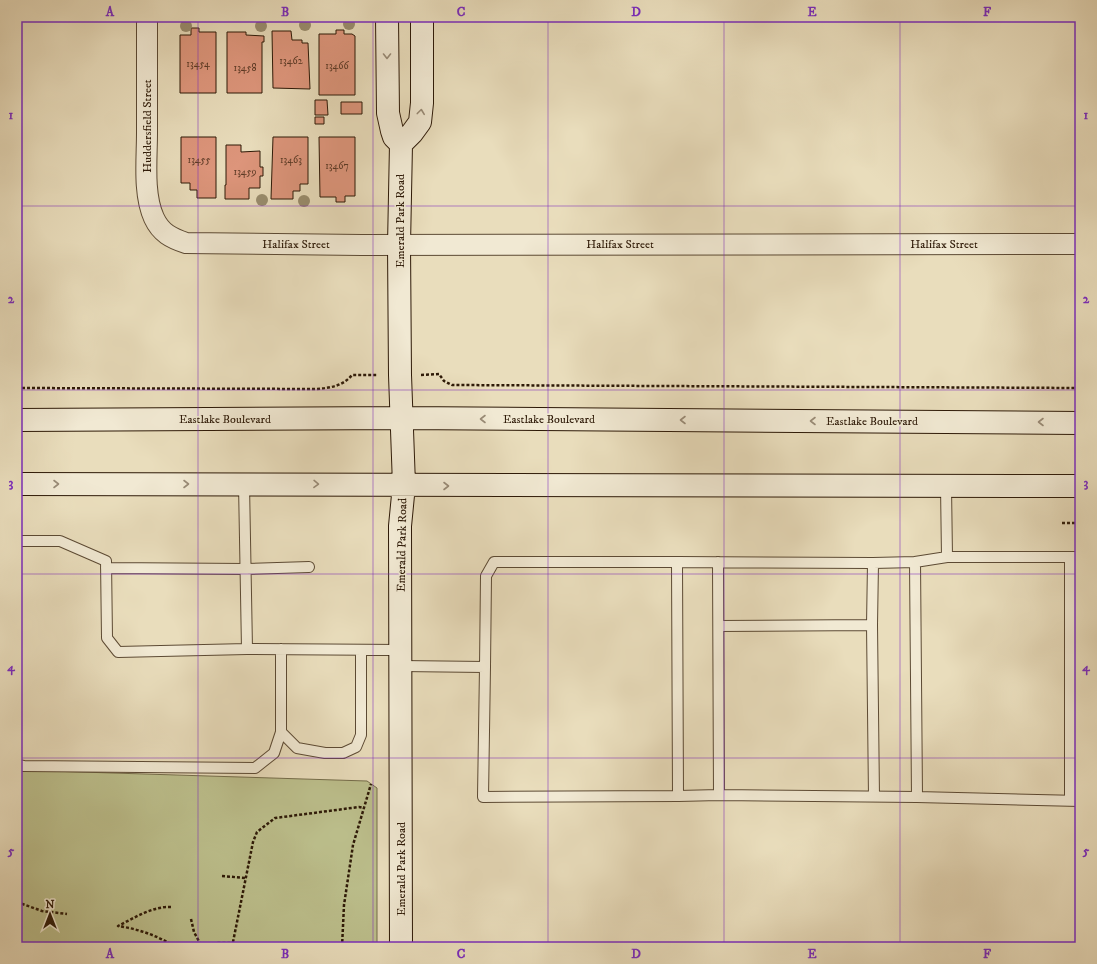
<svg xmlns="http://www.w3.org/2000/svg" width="1097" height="964" viewBox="0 0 1097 964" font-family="'IM FELL DW Pica',serif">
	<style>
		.green { fill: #bcbf8c; stroke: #746c4a }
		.building { fill: #dd957b; stroke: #2d1907 }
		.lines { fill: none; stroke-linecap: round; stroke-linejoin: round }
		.lane-casing { stroke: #5c4a34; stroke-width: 12 }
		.street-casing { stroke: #5c4a34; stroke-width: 22 }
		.secondary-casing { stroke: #2d1907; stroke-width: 24 }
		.path { stroke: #2d1907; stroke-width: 2.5; stroke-dasharray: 3 2; stroke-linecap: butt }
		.lane { stroke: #f1e9d3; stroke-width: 10 }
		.street { stroke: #f1e9d3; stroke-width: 20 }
		.secondary { stroke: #f1e9d3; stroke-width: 22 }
		.tree { fill: #998d6e }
		.oneway { stroke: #998b77 }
		.grid { fill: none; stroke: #7b2cbf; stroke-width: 1; stroke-opacity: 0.55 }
		.labels { text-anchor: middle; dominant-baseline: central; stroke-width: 3; stroke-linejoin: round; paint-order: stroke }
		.number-label { font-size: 10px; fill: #593824 }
		.street-label { font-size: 12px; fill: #2d1907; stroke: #f1e9d3 }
		.neatline { fill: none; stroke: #7b2cbf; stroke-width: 1.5 }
		.grid-label { font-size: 13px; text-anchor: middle; font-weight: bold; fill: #7b2cbf }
	</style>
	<rect width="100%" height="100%" fill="#e9ddbc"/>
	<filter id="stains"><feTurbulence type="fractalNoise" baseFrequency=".005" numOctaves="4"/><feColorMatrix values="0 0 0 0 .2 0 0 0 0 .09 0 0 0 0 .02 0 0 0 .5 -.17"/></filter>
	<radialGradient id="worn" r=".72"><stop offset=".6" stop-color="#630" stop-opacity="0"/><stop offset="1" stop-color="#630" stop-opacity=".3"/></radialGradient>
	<!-- green -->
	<path class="green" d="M 17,770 L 367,781 L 377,788 L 377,947 L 17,947 Z"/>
	<!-- building -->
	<path class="building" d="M 191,28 L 199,28 L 199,32 L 216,32 L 216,93 L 180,93 L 180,35 L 191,35 Z
		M 336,30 L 344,30 L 344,34 L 352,34 L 355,36 L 355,95 L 319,95 L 319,34 L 336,34 Z
		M 272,31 L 291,31 L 292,40 L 302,40 L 302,43 L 308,43 L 310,89 L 273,88 Z
		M 227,32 L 246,32 L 246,35 L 264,36 L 264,42 L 262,42 L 262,93 L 227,93 Z
		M 315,100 L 327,100 L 328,115 L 315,115 Z
		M 341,102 L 362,102 L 362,114 L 341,114 Z
		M 315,117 L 324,117 L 324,124 L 315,124 Z
		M 181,137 L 216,137 L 216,198 L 197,198 L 197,190 L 190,190 L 190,183 L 181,183 Z
		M 273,137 L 308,137 L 308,184 L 300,184 L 300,191 L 293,191 L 293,199 L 271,199 Z
		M 319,137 L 355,137 L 355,196 L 345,196 L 345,202 L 336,202 L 336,197 L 320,197 Z
		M 226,145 L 241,145 L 241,152 L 260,151 L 260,167 L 263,167 L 263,176 L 260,176 L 260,188 L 249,188 L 249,199 L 225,199 L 225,185 L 226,185 Z"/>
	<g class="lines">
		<defs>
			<path id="lane" d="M 244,484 L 247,649 L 401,650
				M 946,486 L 947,557 L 1080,557
				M 17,541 L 60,541 L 106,561 L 107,638 L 118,652 L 247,649
				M 947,557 L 915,562 L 917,797 L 1080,801
				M 677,562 L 873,563 L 915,562
				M 718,562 L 719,795 L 917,797
				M 873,563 L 872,625 L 874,797
				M 106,568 L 246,569 L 309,567
				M 719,626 L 872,625
				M 401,666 L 485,667 L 483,797 L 678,796 L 677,562 L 494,562 L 486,576 L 485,667
				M 281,732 L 297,748 L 325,753 L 343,753 L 356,747 L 361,735 L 361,650
				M 17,765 L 24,766 L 255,768 L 274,753 L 281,732 L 281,649
				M 678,796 L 719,795
				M 1070,801 L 1070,557"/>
			<path id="street" d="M 147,17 C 147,56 147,94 147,133 C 147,159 143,194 154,218 C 161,233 171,238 186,243 L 362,245 L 1080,244"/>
			<path id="secondary" d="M 387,17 L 388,113 L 392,131 L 394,137 L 401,144 L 399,245 L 400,375 L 404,485 L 400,526 L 401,947
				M 401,144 L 412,133 L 420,122 L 422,103 L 422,17
				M 17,420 L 402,418 L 1080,423
				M 17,484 L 1080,486"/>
		</defs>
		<!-- lane casing -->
		<use href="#lane" class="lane-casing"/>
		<!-- street casing -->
		<use href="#street" class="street-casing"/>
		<!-- secondary casing -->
		<use href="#secondary" class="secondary-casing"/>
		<!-- path -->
		<path class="path" d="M 421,375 L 439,374 L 444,381 L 452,385 L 1080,388
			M 17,388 L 316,389 C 330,388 343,386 352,375 L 378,375
			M 1062,523 L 1080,523
			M 222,876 L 245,878
			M 17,902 L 42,911 L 67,914
			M 171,907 C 153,906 134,918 118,926 C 139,929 158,936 176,947
			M 191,919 L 194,932 L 202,947
			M 203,947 L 216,943 L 233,943
			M 232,947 L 253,842 L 257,832 L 275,818 L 359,807 L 364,808
			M 342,947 L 344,905 L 353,845 L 371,784"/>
		<!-- lane -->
		<use href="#lane" class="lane"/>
		<!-- street -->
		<use href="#street" class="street"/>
		<!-- secondary -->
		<use href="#secondary" class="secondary"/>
	</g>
	<!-- trees -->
	<g class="tree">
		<circle cx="349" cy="24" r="6"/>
		<circle cx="305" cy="25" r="6"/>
		<circle cx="186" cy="26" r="6"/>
		<circle cx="261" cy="26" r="6"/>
		<circle cx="262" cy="200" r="6"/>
		<circle cx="304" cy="201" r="6"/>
	</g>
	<!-- one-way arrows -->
	<defs><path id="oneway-chevron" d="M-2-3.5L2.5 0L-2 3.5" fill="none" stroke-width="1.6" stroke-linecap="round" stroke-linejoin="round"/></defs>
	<g class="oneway">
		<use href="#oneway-chevron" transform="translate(387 56) rotate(90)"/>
		<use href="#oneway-chevron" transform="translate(421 112) rotate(-83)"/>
		<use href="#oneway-chevron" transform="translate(483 419) rotate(-180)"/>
		<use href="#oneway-chevron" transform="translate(683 420) rotate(-180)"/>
		<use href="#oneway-chevron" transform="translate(813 421) rotate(-180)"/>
		<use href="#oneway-chevron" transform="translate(1041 422) rotate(-180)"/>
		<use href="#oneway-chevron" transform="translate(56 484)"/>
		<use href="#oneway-chevron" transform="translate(186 484)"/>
		<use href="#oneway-chevron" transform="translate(316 484) rotate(1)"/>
		<use href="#oneway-chevron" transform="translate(446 486)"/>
	</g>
	<!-- grid -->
	<path class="grid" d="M 198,17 L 198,947M 373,17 L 373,947M 548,17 L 548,947M 724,17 L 724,947M 900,17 L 900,947M 17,206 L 1080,206M 17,390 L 1080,390M 17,574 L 1080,574M 17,758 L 1080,758"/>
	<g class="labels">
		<!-- number labels -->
		<g class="number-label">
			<text x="291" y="61">13462</text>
			<text x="198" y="64">13454</text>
			<text x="337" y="66">13466</text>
			<text x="245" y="68">13458</text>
			<text x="199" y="160">13455</text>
			<text x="291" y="160">13463</text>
			<text x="337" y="166">13467</text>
			<text x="245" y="172">13459</text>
		</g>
		<!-- street labels -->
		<g class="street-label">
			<text transform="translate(147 126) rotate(-90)">Huddersfield Street</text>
			<text transform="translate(400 221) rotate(-90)">Emerald Park Road</text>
			<text x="296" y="244">Halifax Street</text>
			<text x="620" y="244">Halifax Street</text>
			<text x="944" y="244">Halifax Street</text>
			<text x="225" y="419">Eastlake Boulevard</text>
			<text x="549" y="419">Eastlake Boulevard</text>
			<text x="872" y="421">Eastlake Boulevard</text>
			<text transform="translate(402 545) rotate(-89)">Emerald Park Road</text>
			<text transform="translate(401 869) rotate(-90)">Emerald Park Road</text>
		</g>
	</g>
	<!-- margin -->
	<rect width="1097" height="964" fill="none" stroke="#e9ddbc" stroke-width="44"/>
	<!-- north arrow -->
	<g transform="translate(50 914)" stroke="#f1e9d3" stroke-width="3" paint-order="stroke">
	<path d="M0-3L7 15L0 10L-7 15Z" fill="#2d1907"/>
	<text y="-6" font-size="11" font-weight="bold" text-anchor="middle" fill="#2d1907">N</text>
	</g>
	<rect x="22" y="22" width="1053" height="920" class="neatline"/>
	<g class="grid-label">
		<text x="110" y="16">A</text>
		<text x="285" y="16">B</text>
		<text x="461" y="16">C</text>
		<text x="636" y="16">D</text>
		<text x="812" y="16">E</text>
		<text x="987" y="16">F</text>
		<text x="11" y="119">1</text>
		<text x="1086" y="119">1</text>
		<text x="11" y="303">2</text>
		<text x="1086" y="303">2</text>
		<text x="11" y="487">3</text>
		<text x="1086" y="487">3</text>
		<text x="11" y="671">4</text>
		<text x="1086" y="671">4</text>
		<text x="11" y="855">5</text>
		<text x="1086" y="855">5</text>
		<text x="110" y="958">A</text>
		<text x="285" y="958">B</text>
		<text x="461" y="958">C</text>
		<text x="636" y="958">D</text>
		<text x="812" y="958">E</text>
		<text x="987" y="958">F</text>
	</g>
	<rect width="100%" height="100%" filter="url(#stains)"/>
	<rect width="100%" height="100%" fill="url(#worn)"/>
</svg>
